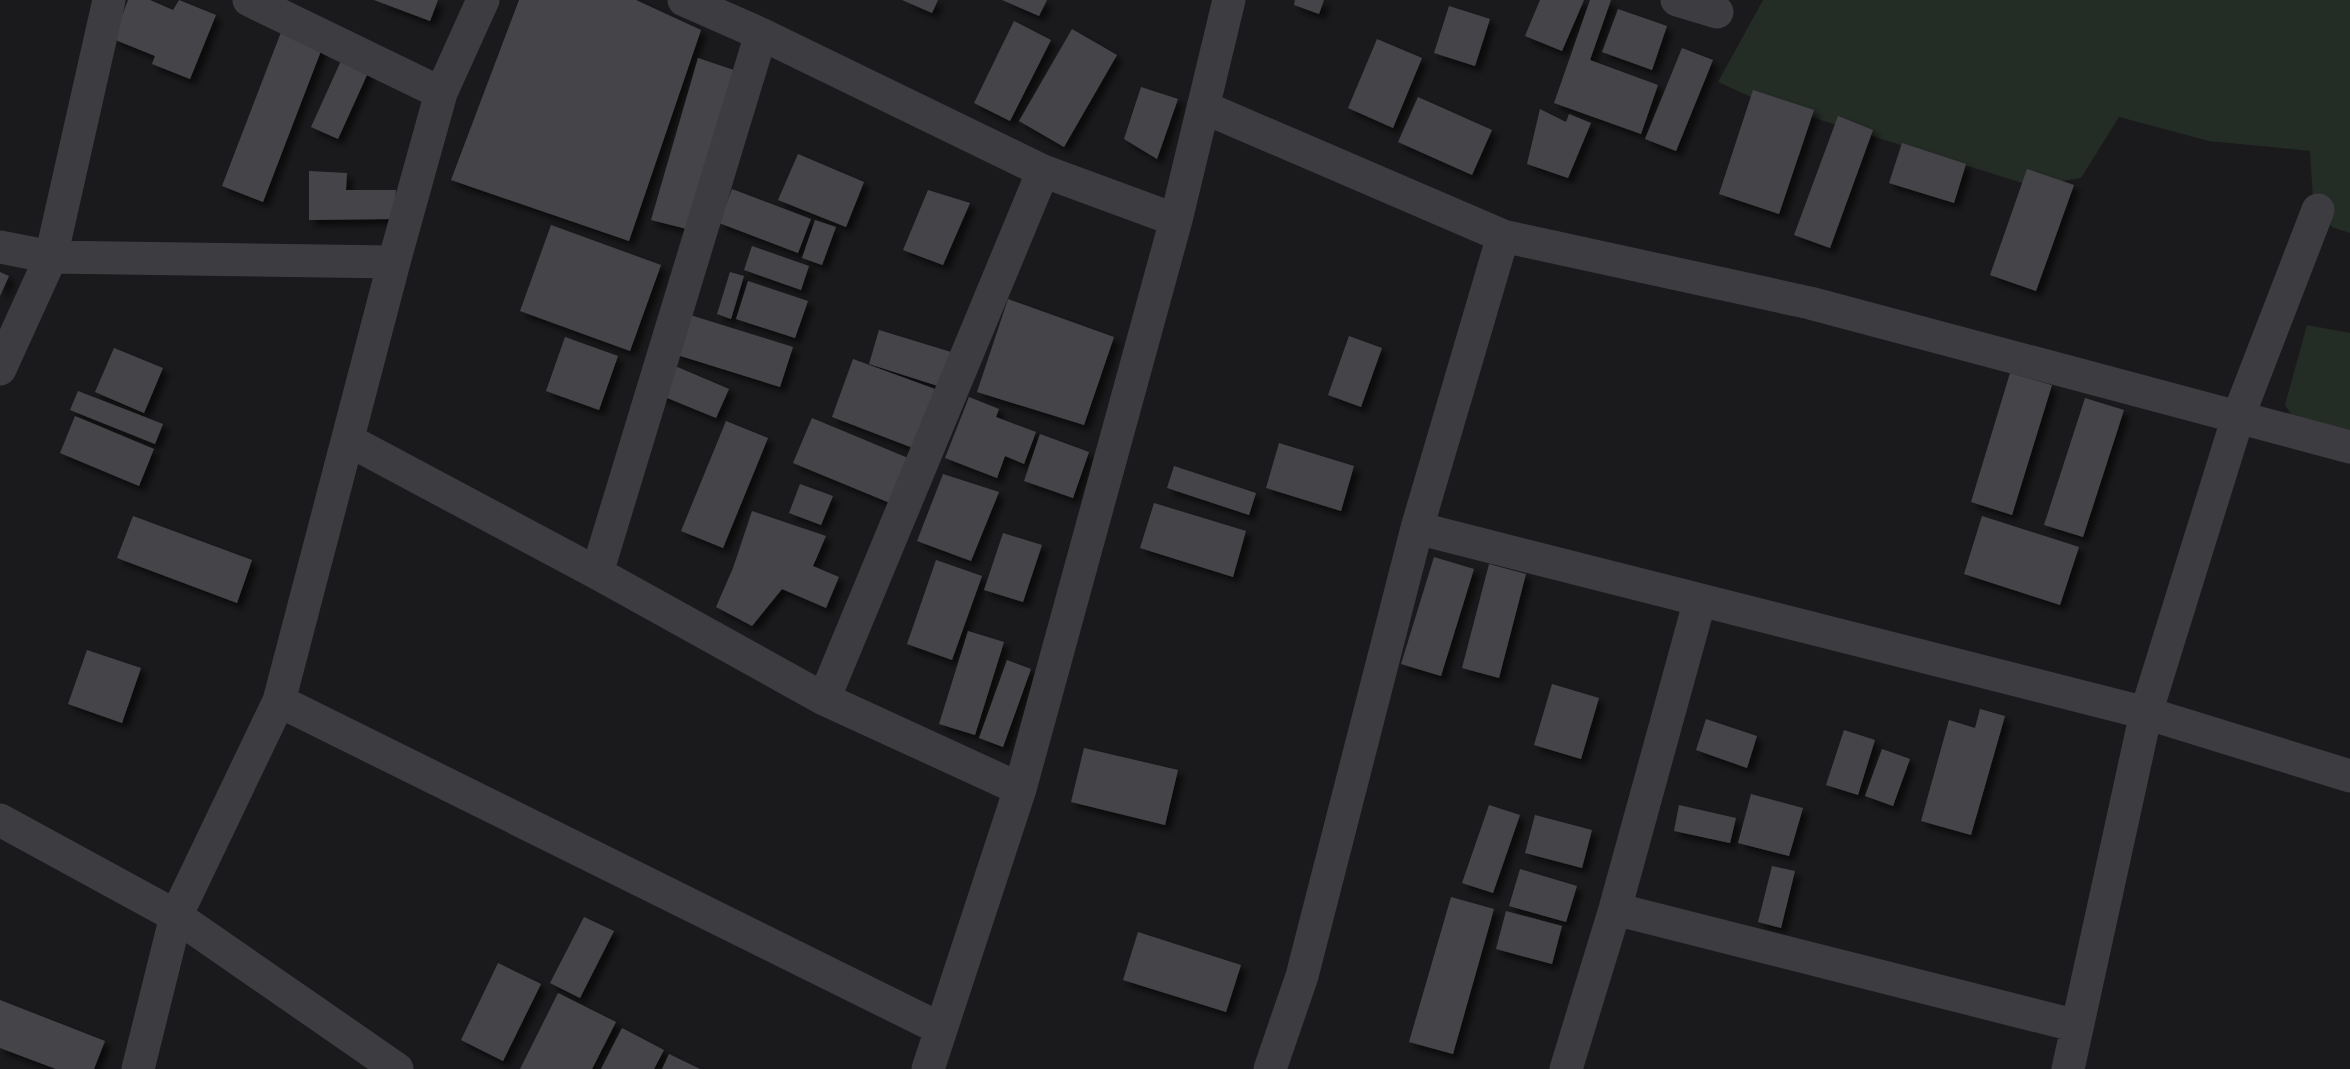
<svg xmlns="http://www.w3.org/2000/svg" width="2350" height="1069" viewBox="0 0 2350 1069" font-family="Signika,sans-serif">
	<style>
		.green { fill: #242c26 }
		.building { fill: #454549; filter: url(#shadow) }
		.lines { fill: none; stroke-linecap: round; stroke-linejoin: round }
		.minor { stroke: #3c3c41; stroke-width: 33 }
	</style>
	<defs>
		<filter id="shadow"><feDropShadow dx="5.5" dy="5.5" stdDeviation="3" flood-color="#0009"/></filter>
	</defs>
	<rect width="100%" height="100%" fill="#1a1a1c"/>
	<!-- green -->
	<path class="green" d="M 1763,0 L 2350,0 L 2350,233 L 2332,227 L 2313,199 L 2310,151 L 2209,141 L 2119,117 L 2081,178 L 2032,186 L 1760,101 L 1718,82 Z
		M 2307,325 L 2350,333 L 2350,442 L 2307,438 L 2285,405 Z"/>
	<!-- building -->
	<path class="building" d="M 128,0 L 150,0 L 173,10 L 179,0 L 216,15 L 190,79 L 152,64 L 155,56 L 113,39 Z
		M 374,0 L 438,0 L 430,21 Z
		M 519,0 L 636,0 L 701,30 L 629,241 L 451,180 Z
		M 902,0 L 938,0 L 932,13 Z
		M 1002,0 L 1047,0 L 1039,16 Z
		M 1295,0 L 1324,0 L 1319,14 L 1294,5 Z
		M 1540,0 L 1584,0 L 1562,51 L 1525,36 Z
		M 1590,0 L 1611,0 L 1590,60 L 1658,85 L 1641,134 L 1554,103 Z
		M 1449,6 L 1490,19 L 1475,66 L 1434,53 Z
		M 1618,9 L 1667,26 L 1652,70 L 1602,52 Z
		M 1014,21 L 1051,40 L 1010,121 L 974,103 Z
		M 283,27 L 324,43 L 263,202 L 222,186 Z
		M 1072,29 L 1117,55 L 1064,147 L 1019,121 Z
		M 1377,39 L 1422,58 L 1393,128 L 1348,108 Z
		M 1682,48 L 1713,60 L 1676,151 L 1645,139 Z
		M 345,52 L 372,64 L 338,139 L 311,127 Z
		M 698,58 L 734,70 L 691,230 L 651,220 Z
		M 1141,87 L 1178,99 L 1157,159 L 1124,139 Z
		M 1753,90 L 1814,110 L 1779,214 L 1719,194 Z
		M 1418,97 L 1492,130 L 1472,175 L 1398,142 Z
		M 1540,109 L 1566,122 L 1569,114 L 1591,123 L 1568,178 L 1527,164 Z
		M 1838,116 L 1873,130 L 1830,248 L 1794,235 Z
		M 1902,143 L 1966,164 L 1954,203 L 1889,183 Z
		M 798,154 L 864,182 L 846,227 L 778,200 Z
		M 2027,169 L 2074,185 L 2036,291 L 1990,275 Z
		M 309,171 L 347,173 L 346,190 L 396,190 L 393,219 L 309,220 Z
		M 732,189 L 811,219 L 798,253 L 719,223 Z
		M 928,190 L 970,203 L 943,265 L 903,250 Z
		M 815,220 L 836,227 L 822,265 L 802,258 Z
		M 551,225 L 661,265 L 630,351 L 520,311 Z
		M 752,246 L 809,266 L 801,290 L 744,270 Z
		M 0,272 L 9,276 L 0,296 Z
		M 730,272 L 744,276 L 731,319 L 717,314 Z
		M 748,281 L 808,301 L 795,338 L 736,319 Z
		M 1008,299 L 1114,337 L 1084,425 L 977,392 Z
		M 687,314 L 793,347 L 780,387 L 674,354 Z
		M 879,330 L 951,352 L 941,387 L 869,364 Z
		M 1349,336 L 1382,348 L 1361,407 L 1328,395 Z
		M 565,337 L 618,356 L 599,410 L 546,391 Z
		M 114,348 L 163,368 L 144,413 L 95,392 Z
		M 853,359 L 935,389 L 913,448 L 832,417 Z
		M 668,363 L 729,389 L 716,418 L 655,393 Z
		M 2010,373 L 2052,385 L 2012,515 L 1971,502 Z
		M 78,391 L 163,424 L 155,444 L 70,410 Z
		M 969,397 L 999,409 L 996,417 L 1036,432 L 1024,464 L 1005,456 L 997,478 L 945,458 Z
		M 2085,398 L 2124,410 L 2083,537 L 2044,525 Z
		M 75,416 L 154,449 L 139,486 L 60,453 Z
		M 812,418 L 908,458 L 890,503 L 793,463 Z
		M 726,421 L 768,438 L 723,548 L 681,531 Z
		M 1040,434 L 1089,452 L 1073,498 L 1024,481 Z
		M 1279,443 L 1354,466 L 1341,511 L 1266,488 Z
		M 1174,466 L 1256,493 L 1249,515 L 1167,488 Z
		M 943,474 L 999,492 L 971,561 L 917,541 Z
		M 800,484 L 833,496 L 821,525 L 789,513 Z
		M 1154,503 L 1246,531 L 1233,577 L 1140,548 Z
		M 752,511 L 826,536 L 813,566 L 839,577 L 826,608 L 782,589 L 752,626 L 716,607 L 733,568 Z
		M 133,516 L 252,560 L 237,603 L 117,558 Z
		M 1982,516 L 2079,547 L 2060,605 L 1964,574 Z
		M 1003,533 L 1042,545 L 1023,602 L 984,590 Z
		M 1434,557 L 1474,569 L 1441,676 L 1401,664 Z
		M 936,560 L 982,576 L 952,660 L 907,644 Z
		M 1489,564 L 1526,574 L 1499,678 L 1462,668 Z
		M 968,631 L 1004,642 L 975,735 L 939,724 Z
		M 87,650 L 141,668 L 122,723 L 68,704 Z
		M 1007,660 L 1031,669 L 1003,747 L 979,738 Z
		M 1552,684 L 1599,698 L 1581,759 L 1534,745 Z
		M 1980,709 L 2005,716 L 1971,835 L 1921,821 L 1949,720 L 1975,728 Z
		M 1706,719 L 1757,736 L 1747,768 L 1696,750 Z
		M 1844,730 L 1875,740 L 1858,795 L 1826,785 Z
		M 1084,748 L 1178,770 L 1165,825 L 1071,802 Z
		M 1882,749 L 1910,759 L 1893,806 L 1865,796 Z
		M 1751,794 L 1803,808 L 1789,856 L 1738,843 Z
		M 1489,805 L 1520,815 L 1493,893 L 1462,883 Z
		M 1679,805 L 1736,818 L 1730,843 L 1674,831 Z
		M 1535,815 L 1592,830 L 1582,868 L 1525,853 Z
		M 1772,866 L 1795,871 L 1781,928 L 1758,922 Z
		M 1520,869 L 1577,886 L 1566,922 L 1509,906 Z
		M 1451,897 L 1494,909 L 1453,1054 L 1409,1042 Z
		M 1506,911 L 1562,926 L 1552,964 L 1496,949 Z
		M 584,917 L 614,931 L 580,998 L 550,983 Z
		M 1138,932 L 1241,965 L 1226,1012 L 1123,980 Z
		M 498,963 L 541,984 L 503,1061 L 461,1040 Z
		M 558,993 L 616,1022 L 592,1069 L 520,1069 Z
		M 0,1000 L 105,1041 L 94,1069 L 56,1069 L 0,1048 Z
		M 622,1028 L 664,1050 L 654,1069 L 601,1069 Z
		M 669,1054 L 700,1069 L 662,1069 Z"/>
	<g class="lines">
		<!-- minor -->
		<path class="minor" d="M 249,0 L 441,93
			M 684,0 L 761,34 L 1043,171 L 1176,220
			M 1677,0 L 1717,12
			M 1203,107 L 1503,236 L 1810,303 L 2350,447
			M 0,247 L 51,257 L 394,262
			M 0,369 L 51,257 L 109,0
			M 348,440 L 597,573 L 824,699 L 1020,789
			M 1417,528 L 2146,713 L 2350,776
			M 597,573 L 761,34
			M 824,699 L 1043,171
			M 279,701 L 941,1029
			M 0,820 L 176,916 L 397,1069
			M 1615,909 L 2077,1026
			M 138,1069 L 176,916 L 279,701 L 394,262 L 441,93 L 483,0
			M 928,1069 L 1020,789 L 1176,220 L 1229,0
			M 1270,1069 L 1302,976 L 1417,528 L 1503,236
			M 1566,1069 L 1615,909 L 1700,600
			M 2068,1069 L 2146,713 L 2238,417 L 2318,210"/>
	</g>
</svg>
